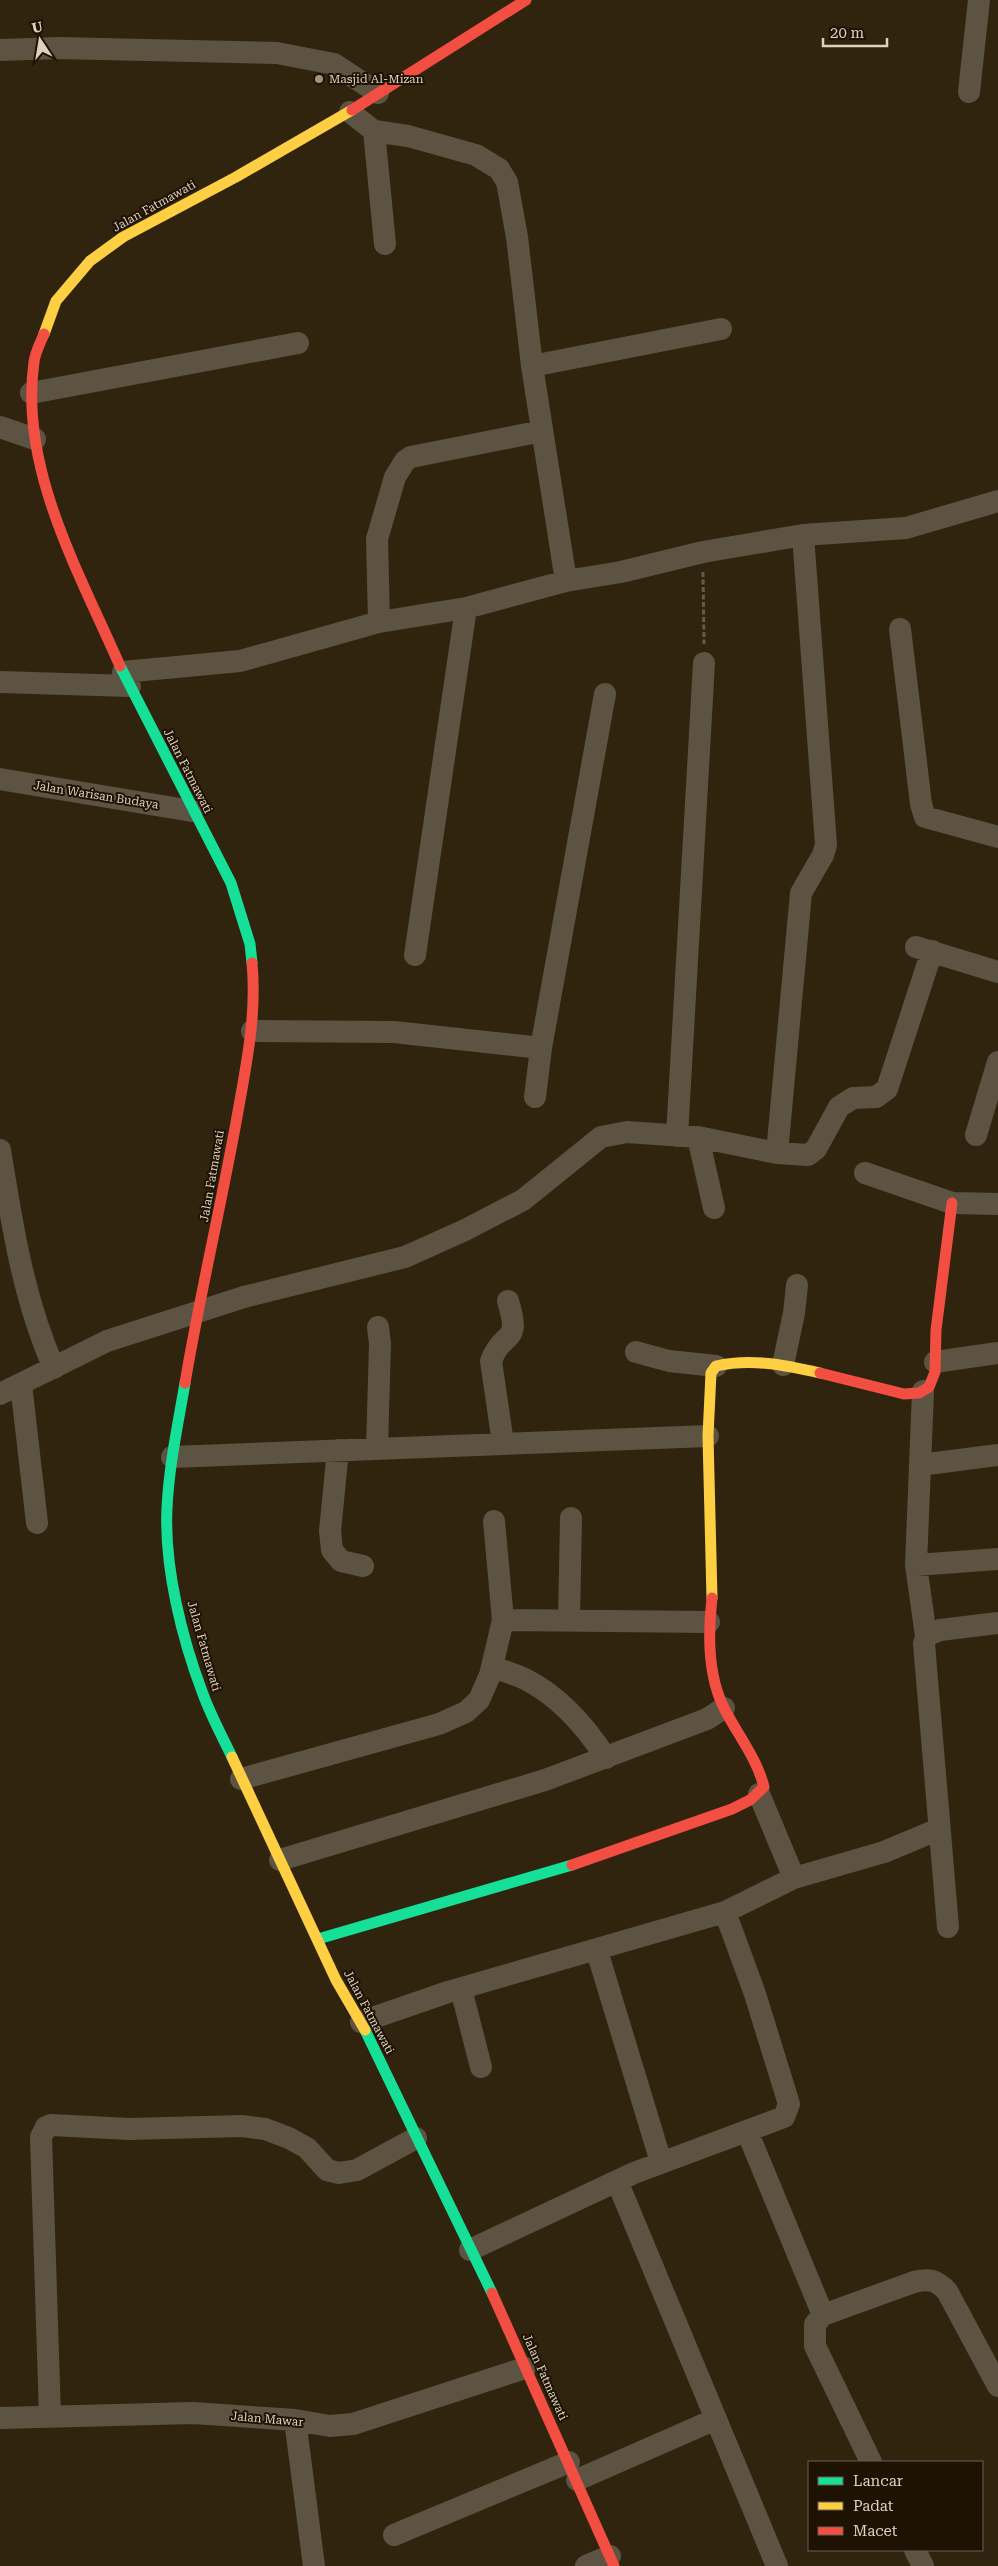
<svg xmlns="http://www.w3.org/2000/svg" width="998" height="2566" viewBox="0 0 998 2566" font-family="'Roboto Serif',serif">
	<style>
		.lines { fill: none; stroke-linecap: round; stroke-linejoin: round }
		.path { stroke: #645b4e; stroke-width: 3; stroke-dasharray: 5 2.5; stroke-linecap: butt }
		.street { stroke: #5c5343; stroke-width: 22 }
		.fast { stroke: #16e098; stroke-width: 11 }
		.slow { stroke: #ffcf43; stroke-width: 11 }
		.jam { stroke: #f24e42; stroke-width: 11 }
		.poi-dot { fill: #a2947f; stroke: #1d1204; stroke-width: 2 }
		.labels { text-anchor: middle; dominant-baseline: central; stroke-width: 4; stroke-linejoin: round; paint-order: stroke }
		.poi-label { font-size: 12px; fill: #dfd1bc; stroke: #1d1204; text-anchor: start }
		.street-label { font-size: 12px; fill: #dfd1bc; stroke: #1d1204 }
	</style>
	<rect width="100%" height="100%" fill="#30240e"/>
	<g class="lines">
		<!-- path -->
		<path class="path" d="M 703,572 L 704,644"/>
		<!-- street -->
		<path class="street" d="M 0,50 L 59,48 L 277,53 L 334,64 L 378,93
			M 969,92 L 979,0
			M 374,131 L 385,244
			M 532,366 L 721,329
			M 31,393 L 298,343
			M 0,427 L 35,439
			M 803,535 L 906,528 L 998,501
			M 566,581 L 621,572 L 703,552 L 803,535 L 826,845 L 823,855 L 801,893 L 777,1153
			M 379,622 L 377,539 L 395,477 L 405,461 L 411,457 L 542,431
			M 900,629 L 921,804 L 925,817 L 998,837
			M 123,672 L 240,661 L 379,622 L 466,608 L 566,581 L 532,366 L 517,237 L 507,182 L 499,169 L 476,155 L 408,136 L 374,131 L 350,112
			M 0,682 L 130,686
			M 0,779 L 192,811
			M 916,947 L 998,972
			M 415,955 L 466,608
			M 252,1031 L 394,1032 L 541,1048
			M 535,1097 L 541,1048 L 605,694
			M 976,1135 L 998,1062
			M 677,1136 L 704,663
			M 698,1137 L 714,1208
			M 0,1150 C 12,1224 23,1298 54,1368
			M 865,1173 L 952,1203 L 998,1204
			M 636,1352 L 669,1361 L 716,1366
			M 935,1362 L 998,1353
			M 783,1365 L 794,1313 L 797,1285
			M 21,1384 L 37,1523
			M 923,1391 L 916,1565 L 926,1636
			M 0,1394 L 107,1341 L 244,1297 L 405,1257 L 465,1230 L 523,1200 L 601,1137 L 627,1132 L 698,1137 L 777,1153 L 808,1155 L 816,1149 L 839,1107 L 853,1098 L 876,1097 L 887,1089 L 932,951
			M 503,1443 L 491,1361 C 503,1328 522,1347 508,1301
			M 377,1447 L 380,1344 L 378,1327
			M 338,1450 L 330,1531 L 332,1550 L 341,1561 L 363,1566
			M 172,1457 L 708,1436
			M 920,1465 L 998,1455
			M 916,1565 L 998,1559
			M 503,1620 L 709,1622
			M 569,1621 L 571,1518
			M 492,1667 C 503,1671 515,1674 525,1679 C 559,1696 586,1727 606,1758
			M 241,1779 L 439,1724 L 466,1712 L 479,1700 L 490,1675 L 503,1620 L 494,1521
			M 759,1794 L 794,1878
			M 280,1860 L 545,1780 L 707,1719 L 724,1708
			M 948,1927 L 924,1644 L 926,1636 L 940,1630 L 998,1623
			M 597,1951 L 661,2162
			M 461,1989 L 481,2067
			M 361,2022 L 448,1992 L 725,1912 L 794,1878 L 884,1852 L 939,1829
			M 747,2131 L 823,2315
			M 617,2181 L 777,2566
			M 470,2250 L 634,2173 L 784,2117 L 789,2104 L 755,1994 L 725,1912
			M 50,2416 L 41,2137 L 46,2127 L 51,2125 L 129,2129 L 242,2126 L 265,2129 L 289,2138 L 307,2148 L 327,2170 L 339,2173 L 357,2170 L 416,2138
			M 0,2418 L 193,2413 L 295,2420 L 330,2426 L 353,2424 L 525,2368
			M 295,2420 L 314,2566
			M 871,2462 L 815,2346 L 815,2324 L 823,2315 L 914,2282 C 929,2278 936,2280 947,2291 L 998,2386
			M 577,2480 L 716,2419
			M 394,2535 L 569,2462
			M 915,2550 L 923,2566
			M 586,2566 L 610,2556"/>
		<!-- fast -->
		<path class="fast" d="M 120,666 L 231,883 L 250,944 L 252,963
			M 185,1383 C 178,1424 169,1466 167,1508 C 164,1567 182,1639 203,1694 C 211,1716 222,1736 232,1757
			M 318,1939 L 572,1865
			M 365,2030 L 492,2293"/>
		<!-- slow -->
		<path class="slow" d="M 44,334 L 56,301 L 90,261 L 123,237 L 236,177 L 352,110
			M 712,1598 L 708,1436 L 711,1373 L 716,1366 C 751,1358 785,1365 820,1373
			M 232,1757 L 336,1980 L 365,2030"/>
		<!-- jam -->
		<path class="jam" d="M 352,110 L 526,0
			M 44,334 C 40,343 35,353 34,362 C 19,468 79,572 120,666
			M 820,1373 L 904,1394 L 919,1393 L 929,1387 L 935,1372 L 936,1330 L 952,1203
			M 185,1383 C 200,1294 221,1206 237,1117 C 246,1066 257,1015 252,963
			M 572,1865 L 732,1809 L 750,1800 L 764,1787 C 757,1758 737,1734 724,1708 C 708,1676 708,1632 712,1598
			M 492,2293 L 614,2566"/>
	</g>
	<!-- markers -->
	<circle class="poi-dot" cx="319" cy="79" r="5"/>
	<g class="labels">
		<!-- poi labels -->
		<g class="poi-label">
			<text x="329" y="79">Masjid Al-Mizan</text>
		</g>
		<!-- street labels -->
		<g class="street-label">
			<text transform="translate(154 206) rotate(-29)">Jalan Fatmawati</text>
			<text transform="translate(188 771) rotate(63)">Jalan Fatmawati</text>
			<text transform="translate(96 795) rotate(9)">Jalan Warisan Budaya</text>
			<text transform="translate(212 1176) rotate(-80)">Jalan Fatmawati</text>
			<text transform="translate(204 1646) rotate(74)">Jalan Fatmawati</text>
			<text transform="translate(369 2012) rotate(62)">Jalan Fatmawati</text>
			<text transform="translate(545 2377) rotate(66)">Jalan Fatmawati</text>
			<text transform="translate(267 2419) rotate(5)">Jalan Mawar</text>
		</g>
	</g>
	<!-- legend -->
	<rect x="808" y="2461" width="175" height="90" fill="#1d1204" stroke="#6b5e4e"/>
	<rect x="818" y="2477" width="25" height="8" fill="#16e098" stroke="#6b5e4e"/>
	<text x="853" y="2486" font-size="15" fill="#dfd1bc">Lancar</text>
	<rect x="818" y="2502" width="25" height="8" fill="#ffcf43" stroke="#6b5e4e"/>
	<text x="853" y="2511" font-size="15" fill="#dfd1bc">Padat</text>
	<rect x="818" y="2527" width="25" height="8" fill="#f24e42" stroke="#6b5e4e"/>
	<text x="853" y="2536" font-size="15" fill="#dfd1bc">Macet</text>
	<!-- north arrow -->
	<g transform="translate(40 40) rotate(348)" stroke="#1d1204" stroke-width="4" paint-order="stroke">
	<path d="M0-4L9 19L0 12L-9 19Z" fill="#dfd1bc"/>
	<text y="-8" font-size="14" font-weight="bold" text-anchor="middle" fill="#dfd1bc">U</text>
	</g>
	<!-- scale -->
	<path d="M823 38v8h64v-8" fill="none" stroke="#dfd1bc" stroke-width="2.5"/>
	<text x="830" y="38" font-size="15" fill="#dfd1bc" stroke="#1d1204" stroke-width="4" paint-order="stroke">20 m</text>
</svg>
